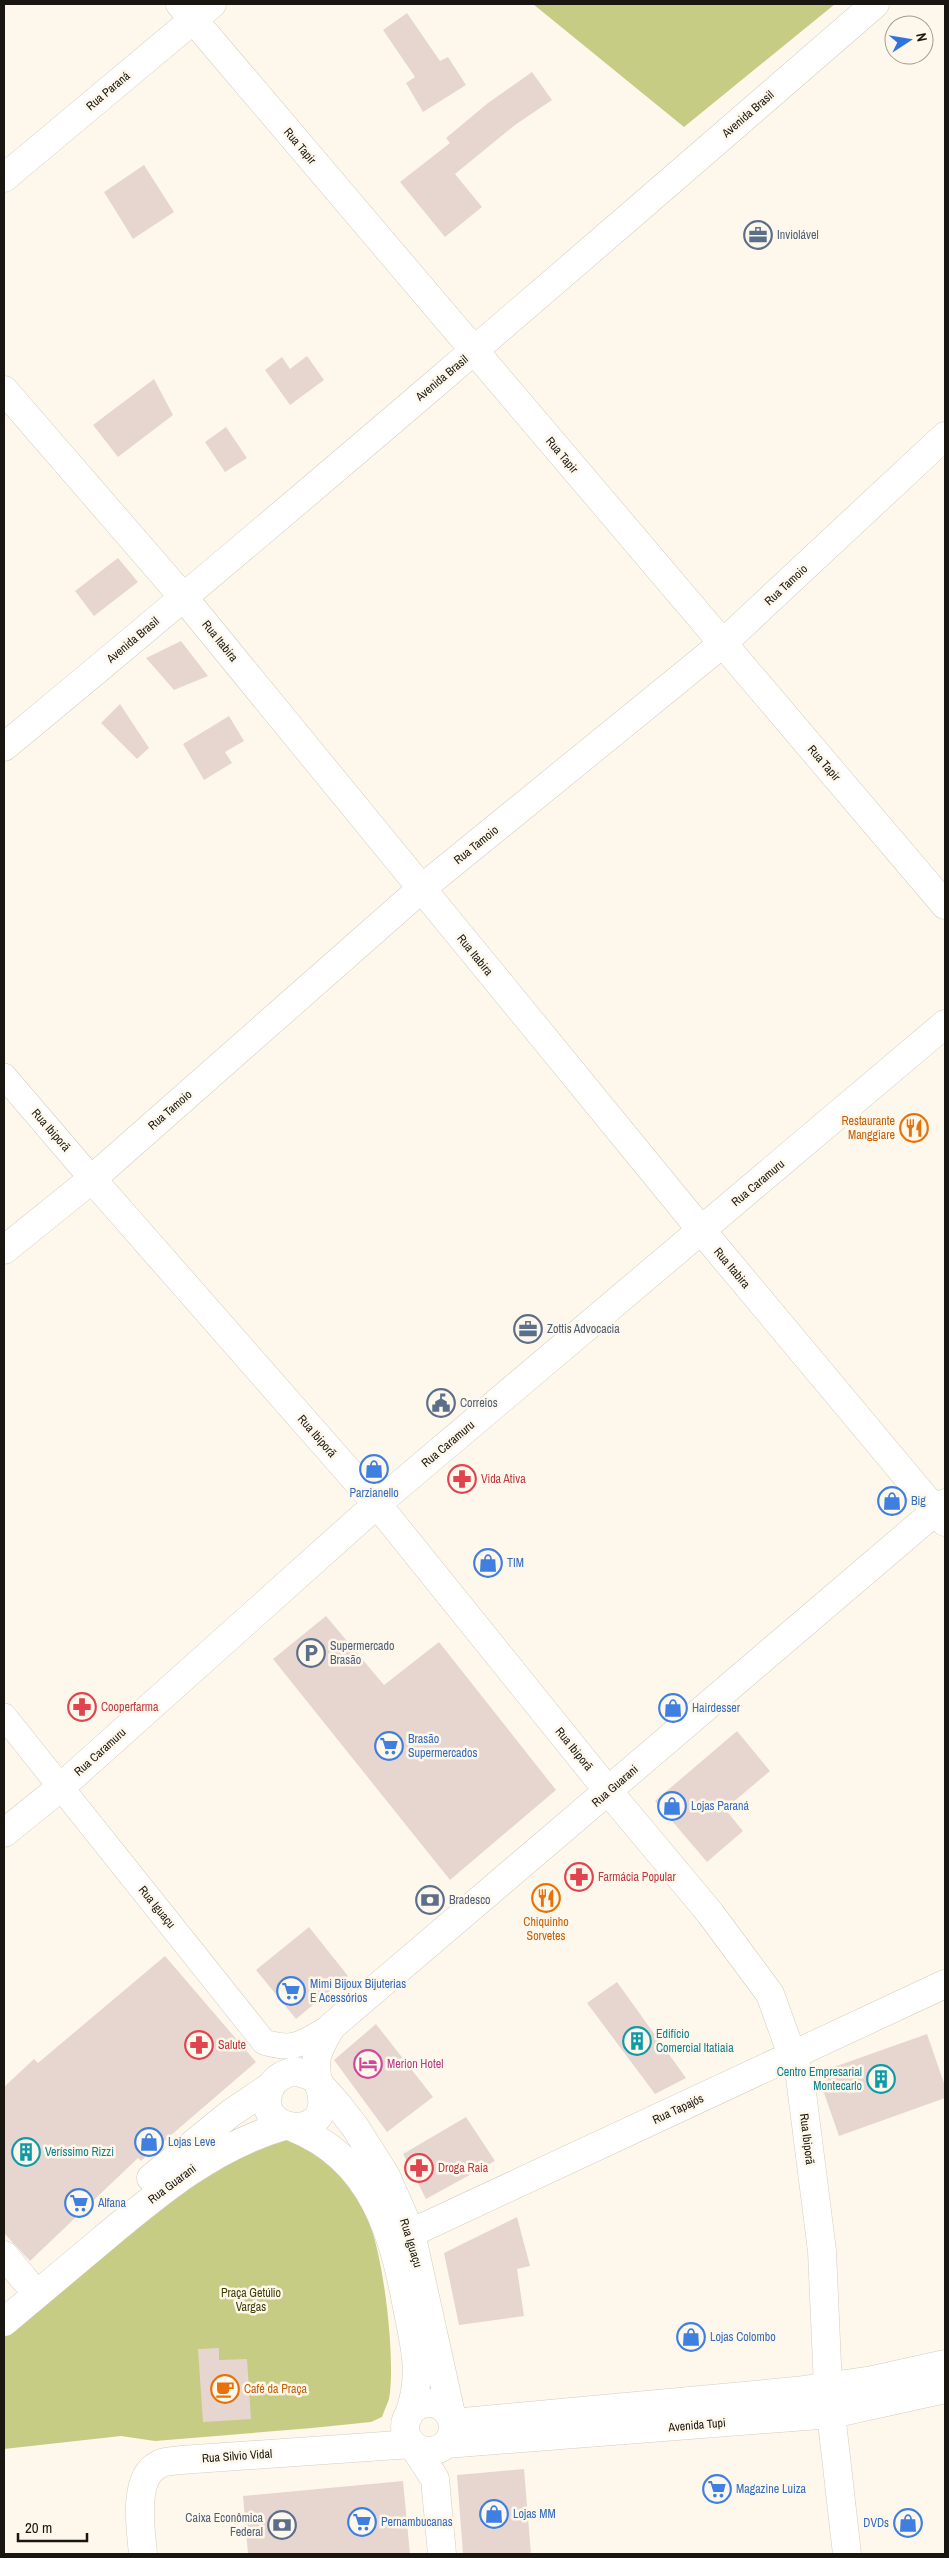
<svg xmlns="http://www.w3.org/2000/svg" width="949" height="2558" viewBox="0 0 949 2558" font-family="'Archivo Narrow',sans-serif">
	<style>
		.green { fill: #c6cc84 }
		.building { fill: #e7d6d0 }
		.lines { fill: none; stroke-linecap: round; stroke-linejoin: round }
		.minor-casing { stroke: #d4cdbf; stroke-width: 26 }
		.tertiary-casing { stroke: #d4cdbf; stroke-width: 29 }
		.primary-casing { stroke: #d4cdbf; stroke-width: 29 }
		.minor { stroke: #fff; stroke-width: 25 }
		.tertiary { stroke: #fff; stroke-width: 28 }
		.primary { stroke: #fff; stroke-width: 28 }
		.labels { text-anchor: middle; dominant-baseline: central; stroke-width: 5; stroke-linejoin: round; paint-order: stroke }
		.street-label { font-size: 12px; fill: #191611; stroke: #fef8ec }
		.service-label { font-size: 12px; fill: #4e5e75; stroke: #fef8ec; text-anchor: start }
		.food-label { font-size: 12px; fill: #c56008; stroke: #fef8ec; text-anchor: end }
		.health-label { font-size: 12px; fill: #be3a42; stroke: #fef8ec; text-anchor: start }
		.shop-label { font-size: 12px; fill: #366cbe; stroke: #fef8ec; text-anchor: start }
		.culture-label { font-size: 12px; fill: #0d838f; stroke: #fef8ec; text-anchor: start }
		.hotel-label { font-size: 12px; fill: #b23c85; stroke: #fef8ec; text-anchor: start }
		.park-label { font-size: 12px; fill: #3f4108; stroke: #fef8ec }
	</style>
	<rect width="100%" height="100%" fill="#fef8ec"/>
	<!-- green -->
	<path class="green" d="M 533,4 L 835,4 L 684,127 Z
		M 270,2138 C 285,2140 301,2140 314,2148 C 339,2162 360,2199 370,2225 C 384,2261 396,2361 389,2399 C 387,2405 384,2411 382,2417 L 371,2422 L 312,2428 L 155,2441 L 121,2436 L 4,2449 L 4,2333 L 150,2211 Z"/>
	<!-- building -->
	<path class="building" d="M 407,13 L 440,61 L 448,57 L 466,85 L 423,112 L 406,83 L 415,77 L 383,30 Z
		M 532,72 L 552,100 L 515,125 L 455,174 L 482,207 L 445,237 L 400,182 L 450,143 L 446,138 L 488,103 Z
		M 144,165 L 174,212 L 133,239 L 104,192 Z
		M 307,356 L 324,380 L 290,405 L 265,370 L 282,357 L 290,369 Z
		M 154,379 L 173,415 L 118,457 L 93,425 Z
		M 226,427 L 247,458 L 225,472 L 205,442 Z
		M 118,558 L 138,582 L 94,616 L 75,591 Z
		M 181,641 L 208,676 L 174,690 L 146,658 Z
		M 120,704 L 149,748 L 137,759 L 101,723 Z
		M 229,716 L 244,741 L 225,752 L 232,763 L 204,780 L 183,744 Z
		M 326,1616 L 384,1685 L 439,1642 L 556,1790 L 450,1880 L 273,1659 Z
		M 737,1731 L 770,1771 L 725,1809 L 743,1831 L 707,1862 L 655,1801 Z
		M 309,1927 L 348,1976 L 296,2019 L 256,1970 Z
		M 165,1956 L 256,2062 L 141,2161 L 138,2158 L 30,2261 L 4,2233 L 4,2087 L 34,2059 L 38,2063 Z
		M 617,1982 L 686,2078 L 655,2094 L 587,2003 Z
		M 376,2024 L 433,2097 L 387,2132 L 334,2060 Z
		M 927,2034 L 945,2086 L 945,2098 L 839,2136 L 817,2073 Z
		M 466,2117 L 495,2161 L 426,2199 L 403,2154 Z
		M 517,2217 L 530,2266 L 517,2269 L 524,2316 L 459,2325 L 444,2253 Z
		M 219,2348 L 219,2360 L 247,2359 L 251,2419 L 203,2422 L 198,2349 Z
		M 524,2469 L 531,2554 L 463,2554 L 457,2475 Z
		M 403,2481 L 410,2554 L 248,2554 L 243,2496 Z"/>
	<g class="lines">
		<defs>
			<path id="minor" d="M 4,1076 L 92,1179
				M 4,1716 L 264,2042 C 296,2052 304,2042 332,2026"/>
			<path id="tertiary" d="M 180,4 L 945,905
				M 4,178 L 212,4
				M 4,390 L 184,598 L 702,1231 L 945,1522
				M 4,747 C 298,504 587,254 875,4
				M 92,1179 L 377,1504 L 609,1792 L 710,1913 L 770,1994 L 800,2077 L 822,2251 L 828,2387 L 847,2554
				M 4,1250 L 92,1179 L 421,889 L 722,644 L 945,436
				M 4,1833 L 61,1787 L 377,1504 L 945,1024
				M 319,2085 C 312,2058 318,2049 332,2026 L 945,1503
				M 411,2233 L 945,1984
				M 4,2255 L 25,2280
				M 143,2554 C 141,2531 132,2478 158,2465 C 163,2461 174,2461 181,2460 L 412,2444 L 435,2479 L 442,2554"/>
			<path id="primary" d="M 319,2085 C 340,2144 253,2135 269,2091 C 273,2079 282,2074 295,2071 L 313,2077 L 338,2105 L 355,2127 L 386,2176 L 411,2233 L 453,2423 L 796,2391 L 873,2380 L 945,2364
				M 294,2128 C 374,2160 394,2236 408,2312 C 416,2352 423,2378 408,2417
				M 151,2178 L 231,2113 L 271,2086
				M 4,2322 C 37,2294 70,2267 103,2239 C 158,2193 214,2146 284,2126
				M405 2427a24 24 0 1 1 48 0a24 24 0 1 1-48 0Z
				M 446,2444 L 832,2414 L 945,2389"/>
		</defs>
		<!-- minor casing -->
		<use href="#minor" class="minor-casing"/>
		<!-- tertiary casing -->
		<use href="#tertiary" class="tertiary-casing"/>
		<!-- primary casing -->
		<use href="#primary" class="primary-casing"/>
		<!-- minor -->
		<use href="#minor" class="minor"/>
		<!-- tertiary -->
		<use href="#tertiary" class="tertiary"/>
		<!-- primary -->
		<use href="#primary" class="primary"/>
	</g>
	<!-- icons -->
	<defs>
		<symbol id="office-ring" viewBox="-11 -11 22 22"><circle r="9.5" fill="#fef8ec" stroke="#5c6f8a" stroke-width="1.5"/><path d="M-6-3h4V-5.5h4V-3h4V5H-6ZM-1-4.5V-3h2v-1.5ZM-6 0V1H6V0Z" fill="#5c6f8a"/></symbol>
		<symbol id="restaurant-ring" viewBox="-11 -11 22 22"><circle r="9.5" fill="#fef8ec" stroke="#e8710a" stroke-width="1.5"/><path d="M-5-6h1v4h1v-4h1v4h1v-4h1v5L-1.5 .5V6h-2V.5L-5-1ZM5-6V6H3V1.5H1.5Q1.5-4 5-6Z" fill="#e8710a"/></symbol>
		<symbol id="civic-ring" viewBox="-11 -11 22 22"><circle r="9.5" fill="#fef8ec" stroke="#5c6f8a" stroke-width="1.5"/><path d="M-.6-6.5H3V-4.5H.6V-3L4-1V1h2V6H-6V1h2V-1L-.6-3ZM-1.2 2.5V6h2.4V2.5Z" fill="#5c6f8a"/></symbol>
		<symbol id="shop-ring" viewBox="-11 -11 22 22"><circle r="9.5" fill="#fef8ec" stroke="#3f7fe0" stroke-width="1.5"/><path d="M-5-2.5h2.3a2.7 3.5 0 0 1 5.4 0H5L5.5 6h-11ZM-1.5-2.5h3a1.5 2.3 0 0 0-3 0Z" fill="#3f7fe0"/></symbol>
		<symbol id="pharmacy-ring" viewBox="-11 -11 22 22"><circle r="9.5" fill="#fef8ec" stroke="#e0444e" stroke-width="1.5"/><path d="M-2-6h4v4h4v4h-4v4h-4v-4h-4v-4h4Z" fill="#e0444e"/></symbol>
		<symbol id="parking-ring" viewBox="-11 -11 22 22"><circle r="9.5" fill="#fef8ec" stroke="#5c6f8a" stroke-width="1.5"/><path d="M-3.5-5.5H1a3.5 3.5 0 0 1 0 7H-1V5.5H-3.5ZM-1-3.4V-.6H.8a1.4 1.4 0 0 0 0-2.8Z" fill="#5c6f8a"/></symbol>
		<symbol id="supermarket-ring" viewBox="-11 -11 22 22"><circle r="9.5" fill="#fef8ec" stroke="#3f7fe0" stroke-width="1.5"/><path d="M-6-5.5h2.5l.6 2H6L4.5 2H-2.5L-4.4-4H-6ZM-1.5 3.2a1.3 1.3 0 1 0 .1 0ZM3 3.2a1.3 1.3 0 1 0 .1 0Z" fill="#3f7fe0"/></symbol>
		<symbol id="bank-ring" viewBox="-11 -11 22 22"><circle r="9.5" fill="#fef8ec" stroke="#5c6f8a" stroke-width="1.5"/><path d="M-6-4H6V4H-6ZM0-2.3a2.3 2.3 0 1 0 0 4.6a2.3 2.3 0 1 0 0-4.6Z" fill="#5c6f8a"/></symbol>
		<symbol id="building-ring" viewBox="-11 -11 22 22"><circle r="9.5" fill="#fef8ec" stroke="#0f9aa8" stroke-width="1.5"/><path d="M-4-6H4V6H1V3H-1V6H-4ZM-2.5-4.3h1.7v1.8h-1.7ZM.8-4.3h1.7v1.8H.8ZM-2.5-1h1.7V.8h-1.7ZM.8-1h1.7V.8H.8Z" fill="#0f9aa8"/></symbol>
		<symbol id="hotel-ring" viewBox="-11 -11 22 22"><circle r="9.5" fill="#fef8ec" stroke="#d1479c" stroke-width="1.5"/><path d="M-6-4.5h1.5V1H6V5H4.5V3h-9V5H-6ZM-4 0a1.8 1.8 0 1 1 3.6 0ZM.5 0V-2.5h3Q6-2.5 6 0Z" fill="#d1479c"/></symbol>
		<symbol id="cafe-ring" viewBox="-11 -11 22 22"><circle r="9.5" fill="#fef8ec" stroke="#e8710a" stroke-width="1.5"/><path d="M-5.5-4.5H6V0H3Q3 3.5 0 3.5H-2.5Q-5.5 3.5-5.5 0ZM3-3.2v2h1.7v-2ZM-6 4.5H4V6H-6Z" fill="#e8710a"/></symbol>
	</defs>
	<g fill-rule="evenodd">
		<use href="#office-ring" x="742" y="219" width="32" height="32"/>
		<use href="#restaurant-ring" x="898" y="1112" width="32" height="32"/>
		<use href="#office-ring" x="512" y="1313" width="32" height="32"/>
		<use href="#civic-ring" x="425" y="1387" width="32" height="32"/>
		<use href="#shop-ring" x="358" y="1453" width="32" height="32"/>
		<use href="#pharmacy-ring" x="446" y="1463" width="32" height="32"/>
		<use href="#shop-ring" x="876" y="1485" width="32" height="32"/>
		<use href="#shop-ring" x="472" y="1547" width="32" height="32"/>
		<use href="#parking-ring" x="295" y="1637" width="32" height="32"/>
		<use href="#pharmacy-ring" x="66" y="1691" width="32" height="32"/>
		<use href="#shop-ring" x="657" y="1692" width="32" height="32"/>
		<use href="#supermarket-ring" x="373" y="1730" width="32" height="32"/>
		<use href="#shop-ring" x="656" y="1790" width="32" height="32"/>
		<use href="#pharmacy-ring" x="563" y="1861" width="32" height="32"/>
		<use href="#restaurant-ring" x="530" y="1882" width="32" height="32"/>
		<use href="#bank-ring" x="414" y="1884" width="32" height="32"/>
		<use href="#supermarket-ring" x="275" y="1975" width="32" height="32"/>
		<use href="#building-ring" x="621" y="2025" width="32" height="32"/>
		<use href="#pharmacy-ring" x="183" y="2029" width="32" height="32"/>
		<use href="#hotel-ring" x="352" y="2048" width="32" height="32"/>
		<use href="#building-ring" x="865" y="2063" width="32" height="32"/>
		<use href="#shop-ring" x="133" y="2126" width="32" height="32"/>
		<use href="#building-ring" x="10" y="2136" width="32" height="32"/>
		<use href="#pharmacy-ring" x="403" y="2152" width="32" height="32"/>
		<use href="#supermarket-ring" x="63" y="2187" width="32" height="32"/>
		<use href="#shop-ring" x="675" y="2321" width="32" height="32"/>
		<use href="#cafe-ring" x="209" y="2373" width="32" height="32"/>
		<use href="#supermarket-ring" x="701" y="2473" width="32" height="32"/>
		<use href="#shop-ring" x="478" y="2498" width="32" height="32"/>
		<use href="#supermarket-ring" x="346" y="2506" width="32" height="32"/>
		<use href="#shop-ring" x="892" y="2507" width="32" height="32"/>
		<use href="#bank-ring" x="266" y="2509" width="32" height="32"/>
	</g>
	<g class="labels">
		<!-- street labels -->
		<g class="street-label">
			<text transform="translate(108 91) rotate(-40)">Rua Paraná</text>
			<text transform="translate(748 114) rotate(-41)">Avenida Brasil</text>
			<text transform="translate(300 146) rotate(50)">Rua Tapir</text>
			<text transform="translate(442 378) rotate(-40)">Avenida Brasil</text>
			<text transform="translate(562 455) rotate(50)">Rua Tapir</text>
			<text transform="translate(786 585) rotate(-43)">Rua Tamoio</text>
			<text transform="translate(133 640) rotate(-40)">Avenida Brasil</text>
			<text transform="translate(220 641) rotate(51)">Rua Itabira</text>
			<text transform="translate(824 763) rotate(49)">Rua Tapir</text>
			<text transform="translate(476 845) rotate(-39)">Rua Tamoio</text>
			<text transform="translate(475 955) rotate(51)">Rua Itabira</text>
			<text transform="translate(170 1110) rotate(-41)">Rua Tamoio</text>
			<text transform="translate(51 1130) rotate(49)">Rua Ibiporã</text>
			<text transform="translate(758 1183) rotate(-40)">Rua Caramuru</text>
			<text transform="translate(732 1268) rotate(50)">Rua Itabira</text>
			<text transform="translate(317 1436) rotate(49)">Rua Ibiporã</text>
			<text transform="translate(448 1444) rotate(-40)">Rua Caramuru</text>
			<text transform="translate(574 1749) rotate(51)">Rua Ibiporã</text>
			<text transform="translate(100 1752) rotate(-42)">Rua Caramuru</text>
			<text transform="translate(615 1786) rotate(-41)">Rua Guarani</text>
			<text transform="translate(157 1907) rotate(51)">Rua Iguaçu</text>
			<text transform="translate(678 2109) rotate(-25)">Rua Tapajós</text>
			<text transform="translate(807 2139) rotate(83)">Rua Ibiporã</text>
			<text transform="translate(172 2184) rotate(-37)">Rua Guarani</text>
			<text transform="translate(411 2243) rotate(73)">Rua Iguaçu</text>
			<text transform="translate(697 2425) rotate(-5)">Avenida Tupi</text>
			<text transform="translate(237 2456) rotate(-4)">Rua Silvio Vidal</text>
		</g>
		<!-- service labels -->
		<g class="service-label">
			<text x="777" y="235">Inviolável</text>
			<text x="547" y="1329">Zottis Advocacia</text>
			<text x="460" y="1403">Correios</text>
			<text x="330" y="1646">Supermercado<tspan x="330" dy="14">Brasão</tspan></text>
			<text x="449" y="1900">Bradesco</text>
			<text x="263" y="2518" text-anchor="end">Caixa Econômica<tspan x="263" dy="14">Federal</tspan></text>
		</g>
		<!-- food labels -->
		<g class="food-label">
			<text x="895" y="1121">Restaurante<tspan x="895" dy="14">Manggiare</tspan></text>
			<text x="546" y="1922" text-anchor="middle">Chiquinho<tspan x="546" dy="14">Sorvetes</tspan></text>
			<text x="244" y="2389" text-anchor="start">Café da Praça</text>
		</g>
		<!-- health labels -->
		<g class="health-label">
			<text x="481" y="1479">Vida Ativa</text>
			<text x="101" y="1707">Cooperfarma</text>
			<text x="598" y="1877">Farmácia Popular</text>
			<text x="218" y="2045">Salute</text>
			<text x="438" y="2168">Droga Raia</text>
		</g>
		<!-- shop labels -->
		<g class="shop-label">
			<text x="374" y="1493" text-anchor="middle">Parzianello</text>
			<text x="911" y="1501">Big</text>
			<text x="507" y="1563">TIM</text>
			<text x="692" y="1708">Hairdesser</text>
			<text x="408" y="1739">Brasão<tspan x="408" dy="14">Supermercados</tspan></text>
			<text x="691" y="1806">Lojas Paraná</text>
			<text x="310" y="1984">Mimi Bijoux Bijuterias<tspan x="310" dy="14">E Acessórios</tspan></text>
			<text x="168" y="2142">Lojas Leve</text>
			<text x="98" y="2203">Alfana</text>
			<text x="710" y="2337">Lojas Colombo</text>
			<text x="736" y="2489">Magazine Luiza</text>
			<text x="513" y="2514">Lojas MM</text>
			<text x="381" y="2522">Pernambucanas</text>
			<text x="889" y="2523" text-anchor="end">DVDs</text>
		</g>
		<!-- culture labels -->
		<g class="culture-label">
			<text x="656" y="2034">Edifício<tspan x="656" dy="14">Comercial Itatiaia</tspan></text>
			<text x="862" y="2072" text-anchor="end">Centro Empresarial<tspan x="862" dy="14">Montecarlo</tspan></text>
			<text x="45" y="2152">Veríssimo Rizzi</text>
		</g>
		<!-- hotel labels -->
		<g class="hotel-label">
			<text x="387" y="2064">Merion Hotel</text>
		</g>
		<!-- park labels -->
		<g class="park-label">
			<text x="251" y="2293">Praça Getúlio<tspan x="251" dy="14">Vargas</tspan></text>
		</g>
	</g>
	<!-- border -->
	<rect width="949" height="2558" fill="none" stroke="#191611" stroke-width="10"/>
	<!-- north arrow -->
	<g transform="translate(909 40) rotate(78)"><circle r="24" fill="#fef8ec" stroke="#a29e94"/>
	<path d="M0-4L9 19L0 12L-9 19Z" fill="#3073e0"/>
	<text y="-8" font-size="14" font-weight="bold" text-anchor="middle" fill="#191611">N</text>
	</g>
	<!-- scale -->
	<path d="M18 2533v8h69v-8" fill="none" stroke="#191611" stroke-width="2.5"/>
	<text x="25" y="2533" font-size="15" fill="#191611" stroke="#fef8ec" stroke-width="4" paint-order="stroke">20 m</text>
</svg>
